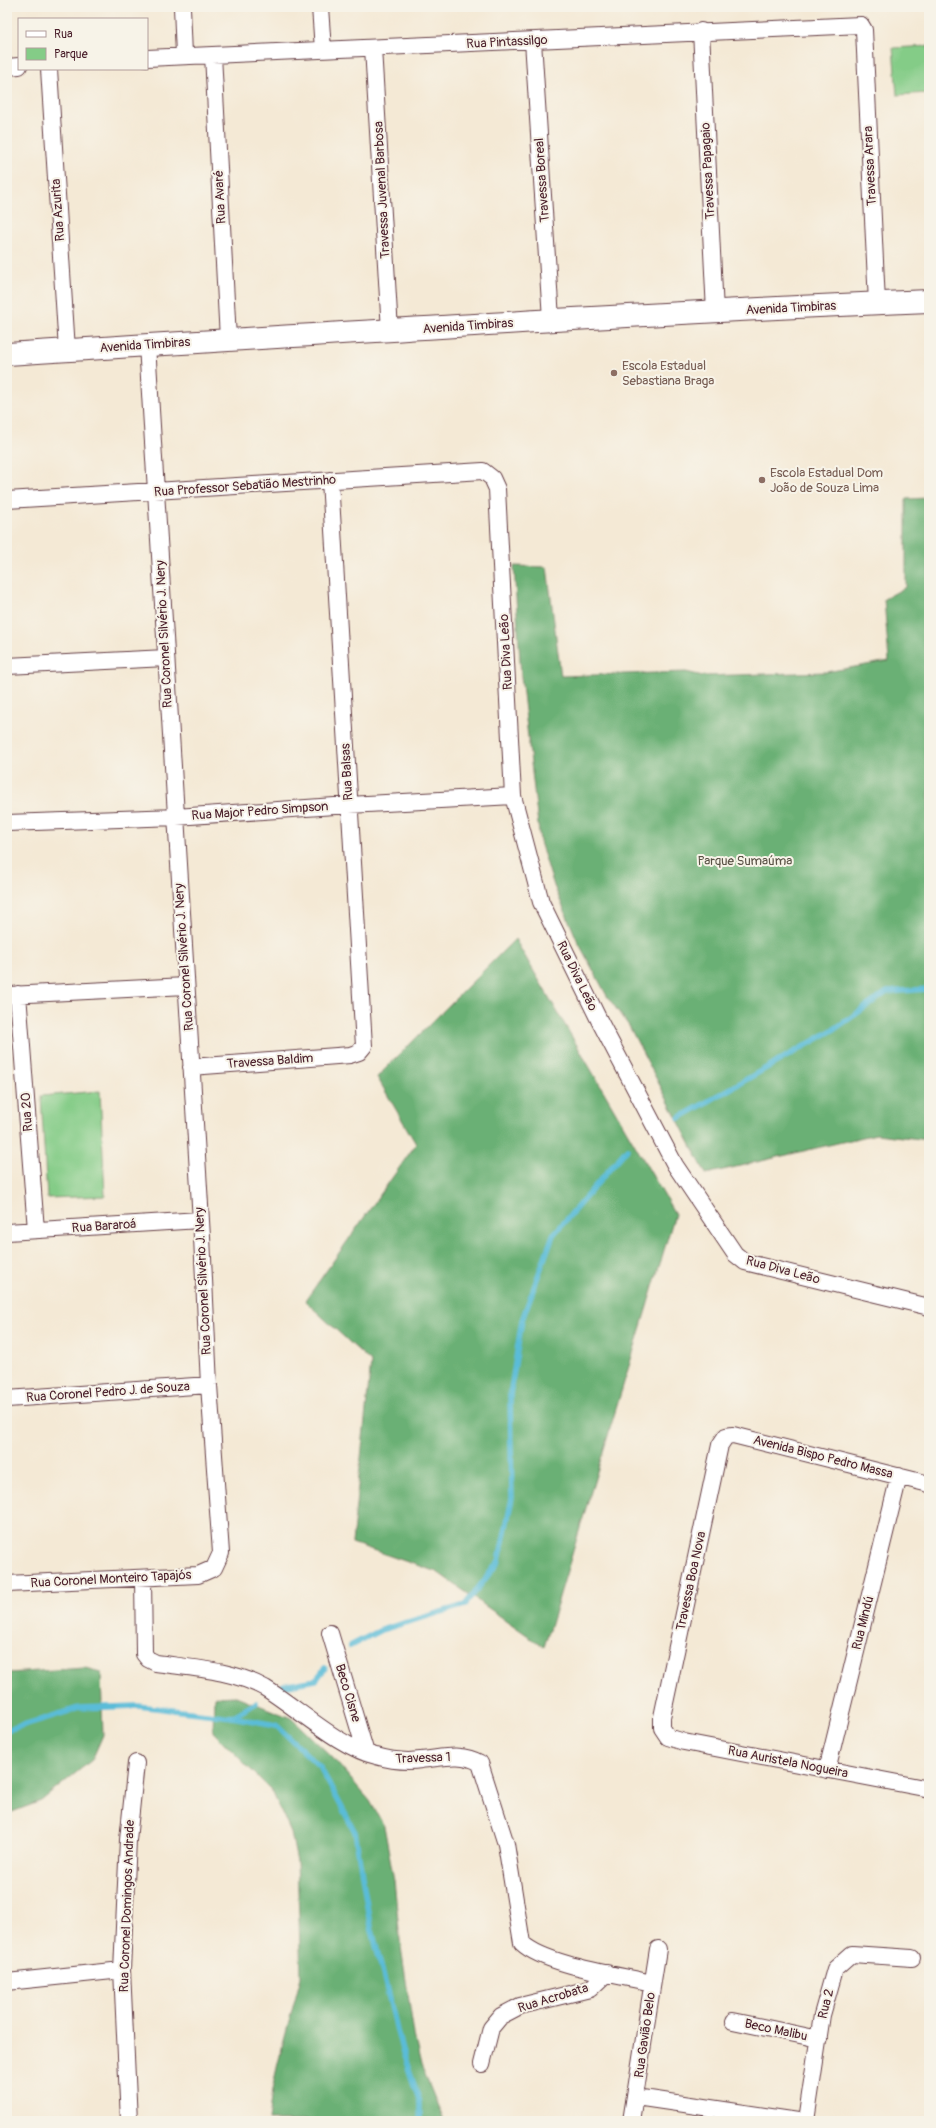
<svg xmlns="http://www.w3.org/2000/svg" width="936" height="2128" viewBox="0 0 936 2128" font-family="Pangolin,sans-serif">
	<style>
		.green { fill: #84cc87; stroke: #677659 }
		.forest { fill: #6bb074; stroke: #5a6850 }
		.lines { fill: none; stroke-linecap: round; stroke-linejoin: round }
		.stream { stroke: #5abcd8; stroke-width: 5.5 }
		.street-casing { stroke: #643d44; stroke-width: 18 }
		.secondary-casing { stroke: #643d44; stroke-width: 24 }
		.street { stroke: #fff; stroke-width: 16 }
		.secondary { stroke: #fff; stroke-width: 22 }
		.education-dot { fill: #8d6e63; stroke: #f7f3e8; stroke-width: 1.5 }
		.labels { text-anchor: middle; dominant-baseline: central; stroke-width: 4; stroke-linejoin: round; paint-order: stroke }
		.street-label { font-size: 13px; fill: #4a1f2b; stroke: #f7f3e8 }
		.education-label { font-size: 13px; fill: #785e54; stroke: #f7f3e8; text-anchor: start }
		.park-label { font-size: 13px; fill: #5b5347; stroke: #f7f3e8 }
	</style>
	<rect width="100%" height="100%" fill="#f7f3e8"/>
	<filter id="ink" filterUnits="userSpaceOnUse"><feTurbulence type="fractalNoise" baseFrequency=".025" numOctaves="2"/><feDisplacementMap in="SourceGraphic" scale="8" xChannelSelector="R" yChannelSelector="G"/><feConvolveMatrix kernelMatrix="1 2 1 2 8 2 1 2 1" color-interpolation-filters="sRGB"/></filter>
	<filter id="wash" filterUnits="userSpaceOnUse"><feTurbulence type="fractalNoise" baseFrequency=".012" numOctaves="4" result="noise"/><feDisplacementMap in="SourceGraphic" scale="16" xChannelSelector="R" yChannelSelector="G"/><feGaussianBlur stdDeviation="0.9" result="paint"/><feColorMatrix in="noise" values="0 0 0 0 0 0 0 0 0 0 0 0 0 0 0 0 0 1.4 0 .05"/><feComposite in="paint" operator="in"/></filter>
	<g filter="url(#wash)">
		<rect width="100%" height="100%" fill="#f4e9d5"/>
		<!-- green -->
		<path class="green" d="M 929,46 L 929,93 L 897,95 L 893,48 Z
			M 100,1091 L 105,1196 L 47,1198 L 41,1096 Z"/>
		<!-- forest -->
		<path class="forest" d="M 929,498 L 929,1140 L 876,1134 L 706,1174 L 629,1026 L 607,996 L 578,942 L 554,886 L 540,842 L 521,676 L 514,566 L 547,567 L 561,676 L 686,672 L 703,676 L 826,672 L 889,661 L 884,599 L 906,587 L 906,499 Z
			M 515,939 L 675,1214 L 544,1647 L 437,1572 L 352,1543 L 371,1362 L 305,1301 L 416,1144 L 377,1077 Z
			M 85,1668 L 101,1672 L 103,1735 L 92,1760 L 41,1801 L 7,1814 L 7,1673 Z
			M 236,1696 L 291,1718 L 331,1756 L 370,1801 L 384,1826 L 394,1880 L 400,1940 L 414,2035 L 421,2065 L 444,2121 L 268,2121 L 272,2090 L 278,2063 L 301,1977 L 297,1862 L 291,1833 L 272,1791 L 213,1732 L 214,1697 Z"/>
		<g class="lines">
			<!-- stream -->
			<path class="stream" d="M 679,1118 L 836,1028 L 887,992 L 929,989
				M 350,1646 L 381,1630 L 465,1605 L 499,1561 L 512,1498 L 510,1395 L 522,1320 L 553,1235 L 627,1149
				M 282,1686 L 316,1680 L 325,1668
				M 232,1717 L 256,1703
				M 7,1730 L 79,1708 L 138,1706 L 232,1717 L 276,1725 L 320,1767 L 355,1832 L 369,1918 L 402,2050 L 420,2102 L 420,2121"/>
		</g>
	</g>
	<g filter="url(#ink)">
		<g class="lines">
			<defs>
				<path id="street" d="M 182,7 L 184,55
					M 320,7 L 323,50
					M 701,31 L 715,312
					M 533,41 L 551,319
					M 373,48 L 390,331
					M 213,55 L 228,339
					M 147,58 L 861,25 L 864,30 L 877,303
					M 7,67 L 19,66
					M 49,69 L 67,350
					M 7,500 L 483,471 L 492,478 L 497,489 L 513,796 L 541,902 L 600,1022 L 675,1165 L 735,1254 L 745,1262 L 929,1307
					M 7,666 L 166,658
					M 7,823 L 176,817 L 349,805 L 513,796
					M 18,994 L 36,1230
					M 9,995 L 186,986
					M 191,1067 L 350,1055 L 359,1052 L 364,1046 L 330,480
					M 7,1232 L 200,1220
					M 7,1399 L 209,1385
					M 929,1484 L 733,1435 L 726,1436 L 720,1445 L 662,1717 L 662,1728 L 668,1737 L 684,1742 L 929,1789
					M 143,1578 L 144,1654 L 148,1659 L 156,1663 C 191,1668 233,1670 265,1688 C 296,1707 342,1749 376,1756 C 390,1760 407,1762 421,1760 C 443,1758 461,1752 480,1763 L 506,1844 L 522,1943 C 545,1965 619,1975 652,1983
					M 7,1584 L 198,1575 L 214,1568 L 221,1553 L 209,1385 L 202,1237 L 147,345
					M 330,1633 L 366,1753
					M 827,1770 L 899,1476
					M 7,1982 L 122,1970
					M 733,2021 L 819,2039
					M 482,2064 L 491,2028 L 501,2016 L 520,2006 L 590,1989 L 607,1973
					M 636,2097 L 798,2121
					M 129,2121 L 122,1970 L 128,1840 L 136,1763
					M 631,2121 L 658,1949
					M 806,2121 L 822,2015 L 835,1969 L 852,1954 L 912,1958"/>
				<path id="secondary" d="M 7,354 C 314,335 621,314 929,301"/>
			</defs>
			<!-- street casing -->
			<use href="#street" class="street-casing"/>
			<!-- secondary casing -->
			<use href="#secondary" class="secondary-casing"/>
			<!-- street -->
			<use href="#street" class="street"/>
			<!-- secondary -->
			<use href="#secondary" class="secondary"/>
		</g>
	</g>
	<!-- markers -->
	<g class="education-dot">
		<circle cx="614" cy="373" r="4"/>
		<circle cx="762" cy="480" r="4"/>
	</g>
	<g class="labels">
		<!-- street labels -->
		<g class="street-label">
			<text transform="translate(507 42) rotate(-3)">Rua Pintassilgo</text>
			<text transform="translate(870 166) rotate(-93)">Travessa Arara</text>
			<text transform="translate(708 171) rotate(-93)">Travessa Papagaio</text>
			<text transform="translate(542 180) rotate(-94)">Travessa Boreal</text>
			<text transform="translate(382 190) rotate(-93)">Travessa Juvenal Barbosa</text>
			<text transform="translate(220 197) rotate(-93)">Rua Avaré</text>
			<text transform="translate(58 210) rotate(-94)">Rua Azurita</text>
			<text transform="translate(791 308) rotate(-3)">Avenida Timbiras</text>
			<text transform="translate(468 326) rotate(-4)">Avenida Timbiras</text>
			<text transform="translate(145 345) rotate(-4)">Avenida Timbiras</text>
			<text transform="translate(245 486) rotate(-4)">Rua Professor Sebatião Mestrinho</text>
			<text transform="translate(164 634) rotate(-93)">Rua Coronel Silvério J. Nery</text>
			<text transform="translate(506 652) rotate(-93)">Rua Diva Leão</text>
			<text transform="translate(347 772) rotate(-93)">Rua Balsas</text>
			<text transform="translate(260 811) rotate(-4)">Rua Major Pedro Simpson</text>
			<text transform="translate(184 957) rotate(-94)">Rua Coronel Silvério J. Nery</text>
			<text transform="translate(577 976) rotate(64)">Rua Diva Leão</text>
			<text transform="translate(270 1061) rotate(-4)">Travessa Baldim</text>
			<text transform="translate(27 1112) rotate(-94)">Rua 20</text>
			<text transform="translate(104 1226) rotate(-4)">Rua Bararoá</text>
			<text transform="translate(783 1270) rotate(15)">Rua Diva Leão</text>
			<text transform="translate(203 1281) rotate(-93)">Rua Coronel Silvério J. Nery</text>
			<text transform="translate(108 1392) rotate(-4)">Rua Coronel Pedro J. de Souza</text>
			<text transform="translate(823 1457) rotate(14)">Avenida Bispo Pedro Massa</text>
			<text transform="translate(111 1579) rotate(-3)">Rua Coronel Monteiro Tapajós</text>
			<text transform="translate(691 1581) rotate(-78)">Travessa Boa Nova</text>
			<text transform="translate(863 1623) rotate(-76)">Rua Mindú</text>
			<text transform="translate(348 1693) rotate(73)">Beco Cisne</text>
			<text transform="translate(423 1758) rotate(-2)">Travessa 1</text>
			<text transform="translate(788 1762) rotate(11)">Rua Auristela Nogueira</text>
			<text transform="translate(127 1906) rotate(-88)">Rua Coronel Domingos Andrade</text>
			<text transform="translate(553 1998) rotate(-17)">Rua Acrobata</text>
			<text transform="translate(826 2004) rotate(-76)">Rua 2</text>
			<text transform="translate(776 2030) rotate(12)">Beco Malibu</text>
			<text transform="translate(645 2035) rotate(-82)">Rua Gavião Belo</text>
		</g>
		<!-- education labels -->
		<g class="education-label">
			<text x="622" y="366">Escola Estadual<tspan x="622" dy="15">Sebastiana Braga</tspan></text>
			<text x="770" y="473">Escola Estadual Dom<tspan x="770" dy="15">João de Souza Lima</tspan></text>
		</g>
		<!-- park labels -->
		<g class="park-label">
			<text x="745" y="861">Parque Sumaúma</text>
		</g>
	</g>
	<!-- margin -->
	<rect width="936" height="2128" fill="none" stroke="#f7f3e8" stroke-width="24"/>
	<!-- legend -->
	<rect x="18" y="18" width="130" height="52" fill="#f7f3e8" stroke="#b29e9c"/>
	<rect x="26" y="31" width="20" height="6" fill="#ffffff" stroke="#b29e9c"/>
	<text x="54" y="38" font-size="12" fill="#4a1f2b">Rua</text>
	<rect x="26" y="48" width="20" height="12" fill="#84cc87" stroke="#b29e9c"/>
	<text x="54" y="58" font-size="12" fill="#4a1f2b">Parque</text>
</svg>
